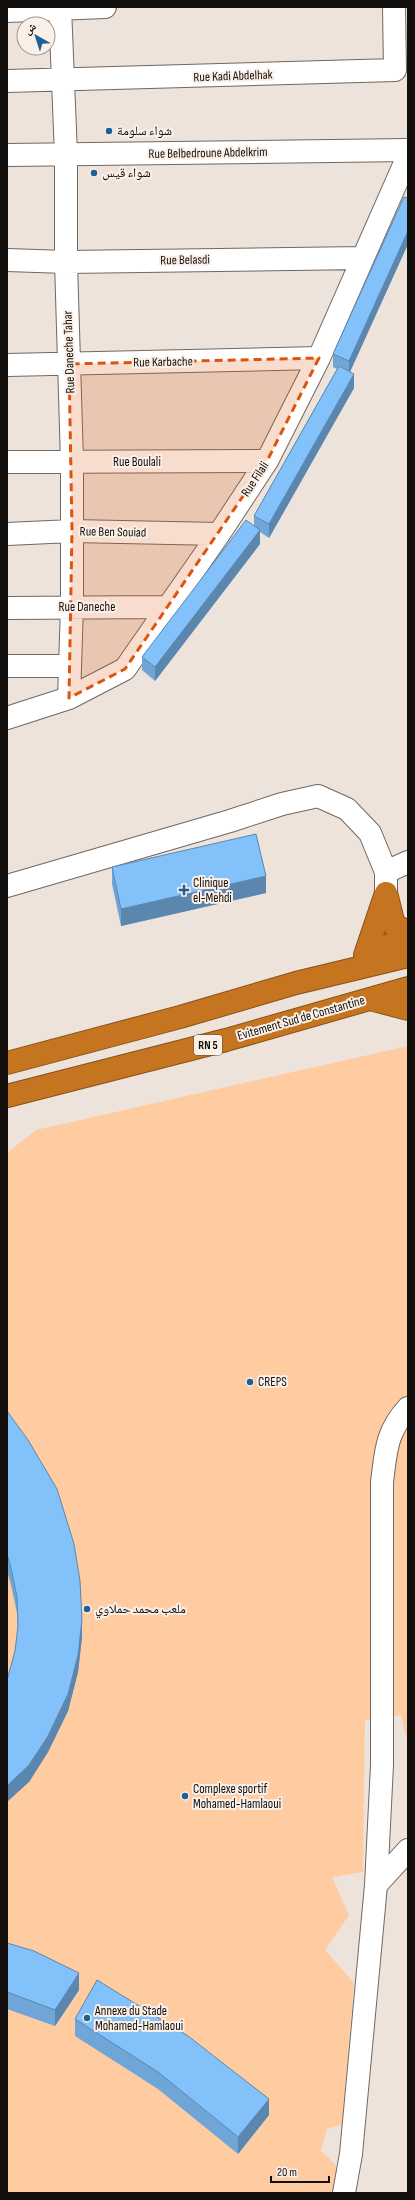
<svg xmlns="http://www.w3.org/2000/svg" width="415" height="2200" viewBox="0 0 415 2200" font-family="'Sofia Sans Condensed','Noto Naskh Arabic',sans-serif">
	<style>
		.green { fill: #ffcba1 }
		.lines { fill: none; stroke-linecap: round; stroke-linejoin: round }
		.minor-casing { stroke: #706760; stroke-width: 24 }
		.highway-casing { stroke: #875119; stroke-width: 24 }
		.minor { stroke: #fff; stroke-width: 22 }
		.highway { stroke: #c57420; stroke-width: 22 }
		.wall { fill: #70a6d7 }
		.shaded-wall { fill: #5b87af }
		.building { fill: #82c1fa; stroke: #5b87af }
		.marked { fill: #dd550c; fill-opacity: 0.2; stroke: #dd550c; stroke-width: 3; stroke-dasharray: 8 5; stroke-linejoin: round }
		.poi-dot { fill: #1d6095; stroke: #fbf0e8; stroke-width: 1.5 }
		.labels { text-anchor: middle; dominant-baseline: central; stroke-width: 4; stroke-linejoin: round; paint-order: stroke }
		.shield { fill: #fbf0e8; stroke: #59524f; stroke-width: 1 }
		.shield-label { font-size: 12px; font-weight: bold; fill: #130f0d }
		.street-label { font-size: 13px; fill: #130f0d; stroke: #fbf0e8 }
		.poi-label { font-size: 13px; fill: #130f0d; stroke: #fbf0e8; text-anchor: start }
	</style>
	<rect width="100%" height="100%" fill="#ede3db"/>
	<!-- green -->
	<path class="green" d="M 408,1046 L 408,1735 L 405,1735 L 401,1715 L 365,1720 L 363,1872 L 332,1877 L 349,1915 L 325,1950 L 354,1983 L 342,2124 L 327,2129 L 321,2151 L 336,2165 L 338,2193 L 7,2193 L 7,1153 L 36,1130 Z"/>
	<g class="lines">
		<defs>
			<path id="minor" d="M 60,7 L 66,155 L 66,262 L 72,462 L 72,606 L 69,698
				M 7,11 L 105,7
				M 7,81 L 395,70 L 394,7
				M 7,155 L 408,150
				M 7,260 L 66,262 L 363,258
				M 7,365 L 319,358
				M 7,462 L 267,461
				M 7,534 L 72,531 L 219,534
				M 7,608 L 167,607
				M 7,666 L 70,666
				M 7,718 L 69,698 L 125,669 L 219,534 L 267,461 L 319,358 L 408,156
				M 386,872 L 408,862
				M 7,886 L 230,821 L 282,804 L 318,796 L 347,809 L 370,833 L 386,872 L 386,893
				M 376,1885 L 408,1850
				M 344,2193 L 351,2154 L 376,1885 L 382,1765 L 382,1482 C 386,1451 386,1432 408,1408"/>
			<path id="highway" d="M 386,893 L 394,925 L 408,932
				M 366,954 L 408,938
				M 365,955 L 386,893
				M 370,999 L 408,1009
				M 7,1063 L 180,1017 L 296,983 L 408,956
				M 7,1096 L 226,1040 L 408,988"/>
		</defs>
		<!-- minor casing -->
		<use href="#minor" class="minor-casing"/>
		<!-- highway casing -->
		<use href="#highway" class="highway-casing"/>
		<!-- minor -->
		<use href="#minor" class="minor"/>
		<!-- highway -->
		<use href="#highway" class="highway"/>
	</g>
	<!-- wall -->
	<path class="wall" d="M 408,198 L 408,244 L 350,372 L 354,388 L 269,538 L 260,532 L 260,544 L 155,681 L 142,670 L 142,657 L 254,526 L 254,516 L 337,369 L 333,367 L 333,354 Z
		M 112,867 L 266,893 L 121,926 L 112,884 Z
		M 7,1411 L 82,1637 L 78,1672 L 68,1711 L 48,1752 L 29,1782 L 8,1679 L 15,1651 L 18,1630 L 17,1613 L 11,1585 L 7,1571 Z
		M 7,1943 L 79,1990 L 55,2026 L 7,2009 Z
		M 75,2019 L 269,2115 L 238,2154 L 158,2089 L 75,2036 Z"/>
	<!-- shaded-wall -->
	<path class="shaded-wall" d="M 408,231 L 408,244 L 349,374 L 349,361 Z
		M 354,374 L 354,388 L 269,538 L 269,524 Z
		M 260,530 L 260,544 L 155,681 L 155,667 Z
		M 266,876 L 266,893 L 121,926 L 121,909 Z
		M 82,1620 L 82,1637 L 78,1672 L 68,1711 L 48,1752 L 29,1782 L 7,1802 L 7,1786 Z
		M 79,1973 L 79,1990 L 55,2026 L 55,2010 Z
		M 269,2099 L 269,2115 L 238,2154 L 238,2137 Z"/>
	<!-- building -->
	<path class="building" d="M 404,197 L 408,198 L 408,231 L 349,361 L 333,354 Z
		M 339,366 L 354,374 L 269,524 L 254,516 Z
		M 246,520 L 260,530 L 155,667 L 142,657 Z
		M 256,834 L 266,876 L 121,909 L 112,867 Z
		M 7,1411 L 28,1440 L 57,1489 L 74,1544 L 80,1581 L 82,1620 L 78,1655 L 68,1694 L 48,1736 L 29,1765 L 7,1786 L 7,1680 L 15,1651 L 18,1626 L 17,1597 L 11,1568 L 7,1554 Z
		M 7,1943 L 34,1951 L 79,1973 L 55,2010 L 7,1992 Z
		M 97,1980 L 188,2036 L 269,2099 L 238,2137 L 158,2072 L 75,2019 Z"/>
	<!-- marked area -->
	<path class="marked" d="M 319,358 L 267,461 L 125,669 L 69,698 L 72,531 L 69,364 Z"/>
	<!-- markers -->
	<g class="poi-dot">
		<circle cx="109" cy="131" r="4"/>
		<circle cx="94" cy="173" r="4"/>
		<path d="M182 884h4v4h4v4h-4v4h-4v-4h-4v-4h4z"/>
		<circle cx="250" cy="1382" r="4"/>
		<circle cx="87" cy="1609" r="4"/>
		<circle cx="185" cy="1796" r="4"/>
		<circle cx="87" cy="2018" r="4"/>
	</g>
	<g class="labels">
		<!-- shield labels -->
		<rect class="shield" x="194" y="1035" width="28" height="20" rx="3"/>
		<g class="shield-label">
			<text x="208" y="1045">RN 5</text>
		</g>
		<!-- street labels -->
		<g class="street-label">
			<text transform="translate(233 76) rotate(-2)">Rue Kadi Abdelhak</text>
			<text transform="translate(208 153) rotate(-1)">Rue Belbedroune Abdelkrim</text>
			<text transform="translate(185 260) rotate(-1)">Rue Belasdi</text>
			<text transform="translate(69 352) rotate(-92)">Rue Daneche Tahar</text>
			<text transform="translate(163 362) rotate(-1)">Rue Karbache</text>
			<text x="137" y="462">Rue Boulali</text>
			<text transform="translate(255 479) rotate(-57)">Rue Filali</text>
			<text transform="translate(113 532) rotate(1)">Rue Ben Souiad</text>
			<text x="87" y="607">Rue Daneche</text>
			<text transform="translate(301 1018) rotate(-16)">Evitement Sud de Constantine</text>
		</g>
		<!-- poi labels -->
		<g class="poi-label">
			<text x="117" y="131">شواء سلومة</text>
			<text x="102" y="173">شواء قيس</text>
			<text x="193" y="883">Clinique<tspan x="193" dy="15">el-Mehdi</tspan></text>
			<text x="258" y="1382">CREPS</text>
			<text x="95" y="1609">ملعب محمد حملاوي</text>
			<text x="193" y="1789">Complexe sportif<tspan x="193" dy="15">Mohamed-Hamlaoui</tspan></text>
			<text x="95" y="2011">Annexe du Stade<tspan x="95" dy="15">Mohamed-Hamlaoui</tspan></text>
		</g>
	</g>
	<!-- border -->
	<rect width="415" height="2200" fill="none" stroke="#130f0d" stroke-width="16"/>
	<!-- north arrow -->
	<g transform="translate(36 36) rotate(321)"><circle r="19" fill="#fbf0e8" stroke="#9e9690"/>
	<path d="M0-3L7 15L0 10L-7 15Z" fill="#1d6095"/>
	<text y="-6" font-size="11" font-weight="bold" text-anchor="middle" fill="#130f0d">ش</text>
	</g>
	<!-- scale -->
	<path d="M271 2176v6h58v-6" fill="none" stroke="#130f0d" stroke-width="2"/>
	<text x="277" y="2176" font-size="12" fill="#130f0d" stroke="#fbf0e8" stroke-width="3" paint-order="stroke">20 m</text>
</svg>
